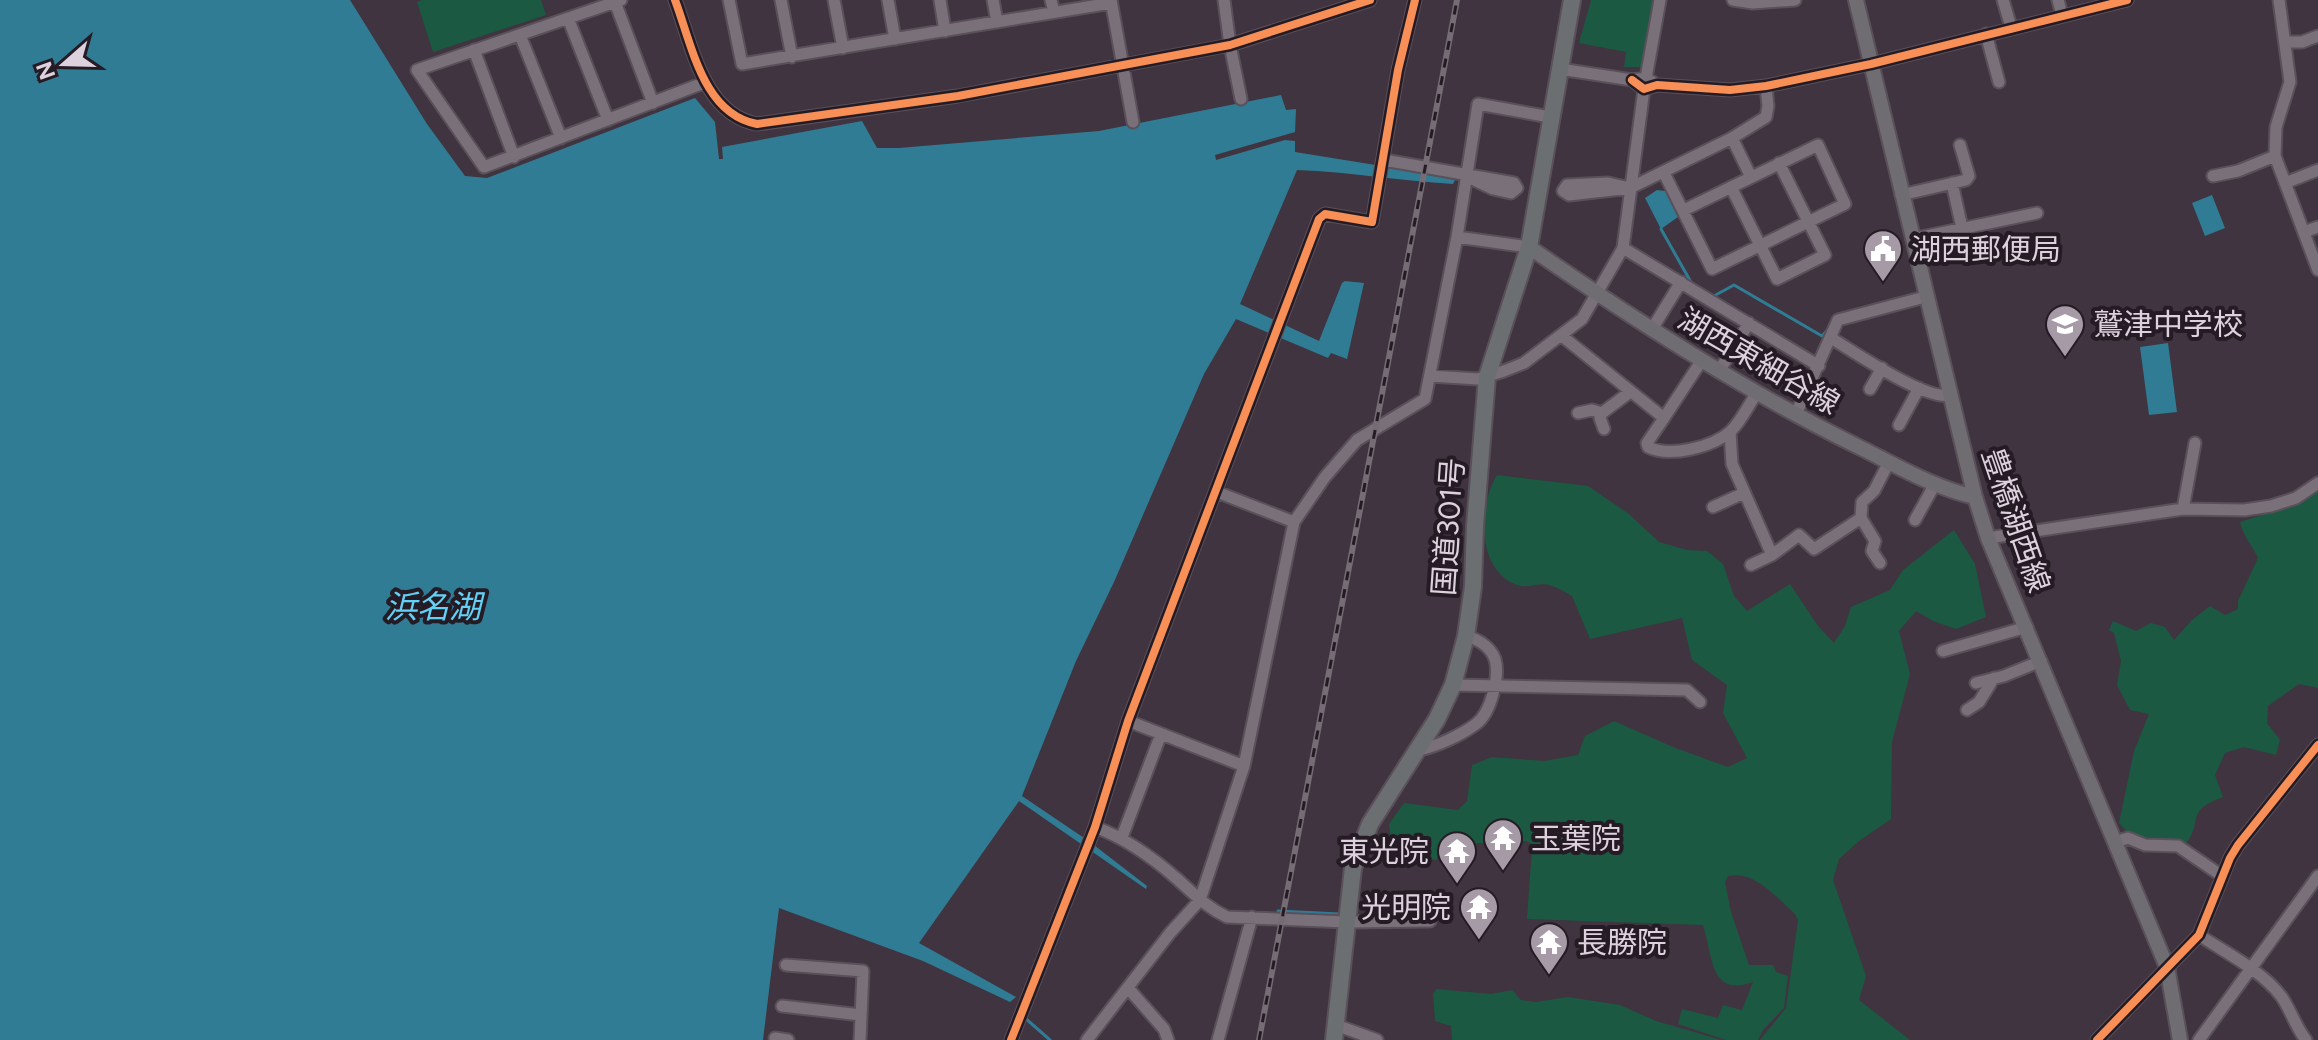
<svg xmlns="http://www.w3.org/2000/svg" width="2318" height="1040" viewBox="0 0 2318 1040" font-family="Figtree,'Noto Sans JP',sans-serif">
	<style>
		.green { fill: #1c5942 }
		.water { fill: #317c95 }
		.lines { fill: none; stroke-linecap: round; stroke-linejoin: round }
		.stream { stroke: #317c95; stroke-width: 3 }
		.minor-casing { stroke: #5a505a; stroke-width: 15 }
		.major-casing { stroke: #5a505a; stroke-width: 18 }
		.highway-casing { stroke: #5a505a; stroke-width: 20 }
		.minor { stroke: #7a707a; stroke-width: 11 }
		.major { stroke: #6f6c72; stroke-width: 14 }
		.highway { stroke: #6c6f72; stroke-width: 16 }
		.rail-casing { stroke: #756c75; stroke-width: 6 }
		.rail { stroke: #241b24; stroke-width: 3; stroke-dasharray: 9; stroke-linecap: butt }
		.cycleway-casing { stroke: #241b24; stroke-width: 13 }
		.cycleway { stroke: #f78f57; stroke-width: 8 }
		.labels { text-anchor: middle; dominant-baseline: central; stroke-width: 8; stroke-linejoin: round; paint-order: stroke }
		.poi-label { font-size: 30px; fill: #ded1de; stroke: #241b24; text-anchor: start }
		.street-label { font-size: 30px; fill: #ded1de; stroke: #241b24 }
		.water-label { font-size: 32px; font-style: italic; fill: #63d1f6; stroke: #241b24 }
	</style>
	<rect width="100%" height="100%" fill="#3f343f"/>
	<!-- green -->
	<path class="green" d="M 422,0 L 541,0 L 546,15 L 433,52 L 417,2 Z
		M 1591,0 L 1654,0 L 1642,67 L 1624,67 L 1626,52 L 1579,43 Z
		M 1497,475 L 1588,486 L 1629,514 L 1659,542 L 1687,550 L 1707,551 L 1723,564 L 1734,596 L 1747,611 L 1790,584 L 1818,626 L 1834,643 L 1845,626 L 1851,607 L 1890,590 L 1903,570 L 1954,530 L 1975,564 L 1986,617 L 1956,629 L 1933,621 L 1916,611 L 1899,631 L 1910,674 L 1892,742 L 1891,819 L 1859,841 L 1839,859 L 1833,880 L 1866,976 L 1859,1000 L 1910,1040 L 1760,1040 L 1786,1008 L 1798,920 L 1795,914 C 1777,898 1755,870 1728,876 L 1725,882 L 1731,912 L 1749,965 L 1773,965 L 1776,972 L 1788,976 L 1784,1008 L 1763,1030 L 1758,1040 L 1726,1040 L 1678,1024 L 1682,1009 L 1718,1018 L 1723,1005 L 1742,1010 L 1753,982 C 1709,998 1713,955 1703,925 L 1527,919 L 1532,848 L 1550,850 L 1525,841 L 1438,845 L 1437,860 L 1393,854 L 1389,824 L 1404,803 L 1458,810 L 1467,801 L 1472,765 L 1492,757 L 1544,761 L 1578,755 L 1585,736 L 1614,721 L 1673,747 L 1728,767 L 1747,758 L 1723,713 L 1727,685 L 1692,660 L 1682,618 L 1590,639 L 1572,596 C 1565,592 1557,587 1549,585 C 1539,582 1527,589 1517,585 C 1476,570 1478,506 1497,475 Z
		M 2318,483 L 2318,688 L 2299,684 L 2268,706 L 2267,723 L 2280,740 L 2276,755 L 2244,747 L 2225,753 L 2215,775 L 2223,797 C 2183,812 2205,820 2185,845 L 2131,837 L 2119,823 L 2134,751 L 2149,714 L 2130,710 L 2117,685 L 2121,661 L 2114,633 L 2109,630 L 2113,621 L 2136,631 L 2151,623 L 2165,627 L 2174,640 L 2192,620 L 2210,606 L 2225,615 L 2238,609 L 2238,601 L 2258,558 C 2252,545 2243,536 2240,522 L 2286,507 Z
		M 1436,989 L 1491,994 L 1512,990 L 1521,1000 L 1536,1002 L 1568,997 L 1620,1005 L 1656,1021 L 1722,1040 L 1452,1040 L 1451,1026 L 1435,1021 L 1433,994 Z"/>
	<!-- water -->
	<path class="water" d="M 0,0 L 350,0 L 427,124 L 465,176 L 487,178 L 695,98 L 715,122 L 719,159 L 723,159 L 722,147 L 862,121 L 877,148 L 899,148 L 1099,131 L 1281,95 L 1286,110 L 1296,109 L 1295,132 L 1215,155 L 1216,160 L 1285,140 L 1295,141 L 1295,152 L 1456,178 L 1453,184 C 1401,181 1350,172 1297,170 L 1240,304 L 1319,341 L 1342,283 L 1345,281 L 1364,283 L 1347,359 L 1331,353 L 1328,358 L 1236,319 L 1204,374 L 1114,582 L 1076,661 L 1022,796 L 1090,842 L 1147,886 L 1146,889 L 1019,801 L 919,943 L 1016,997 L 1010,1002 L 923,961 L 779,908 L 763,1040 L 0,1040 Z
		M 1657,190 L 1665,191 L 1678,217 L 1661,229 L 1645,198 Z
		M 2212,195 L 2225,228 L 2205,236 L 2192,203 Z
		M 2168,343 L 2177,412 L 2149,415 L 2140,347 Z"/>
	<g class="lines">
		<!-- stream -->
		<path class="stream" d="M 1661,229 L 1692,284
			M 1712,297 L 1734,285 L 1822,336 L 1831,326
			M 1278,911 L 1339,914
			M 1025,1018 L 1050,1040"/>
		<defs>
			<path id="minor" d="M 621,0 L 417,70 L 484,167 L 706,82
				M 675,0 C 692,45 703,114 757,124 L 958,96 L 1230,45 L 1370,0
				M 729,0 L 742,64 L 1111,3
				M 781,0 L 792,57
				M 834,0 L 843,48
				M 888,0 L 895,39
				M 940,0 L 945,31
				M 993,0 L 997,22
				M 1051,0 L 1054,12
				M 1111,0 L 1133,122
				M 1224,0 L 1230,45 L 1241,99
				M 1733,0 L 1753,3 L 1795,0
				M 2003,0 L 2011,27
				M 2058,0 L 2062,15
				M 2279,0 L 2290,82 L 2276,127 L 2275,156 L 2318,270
				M 615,2 L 653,103
				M 568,18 L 608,120
				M 1986,34 L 1999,82
				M 520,35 L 561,138
				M 2286,42 L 2302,42 L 2318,36
				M 474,50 L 514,157
				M 1560,69 L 1632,80 L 1646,78 L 1657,85
				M 1646,78 L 1660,0
				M 1632,80 L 1644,89 L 1657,85 L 1730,90 L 1766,86 L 1871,64 L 2127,0
				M 1732,138 L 1751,177
				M 1384,160 L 1514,183 L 1517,188 L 1511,193 L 1493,189 L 1466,176
				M 1664,173 L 1712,269 L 1845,204 L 1818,145 L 1684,210
				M 2213,176 L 2238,171 L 2275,156
				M 1952,183 L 1962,228
				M 2285,183 L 2318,170
				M 1731,187 L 1777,279 L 1825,255 L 1779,163
				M 1630,188 L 1608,183 L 1567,185 L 1563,191 L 1569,195 L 1630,188 L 1732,138 L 1766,117 L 1768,106 L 1766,86
				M 1901,195 L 1966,180 L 1969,176 L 1960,145
				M 2304,232 L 2318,227
				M 1457,237 L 1529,247
				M 1912,239 L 2037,213
				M 1623,248 L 1819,366
				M 1652,329 L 1681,282
				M 1562,336 L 1664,418 L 1702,360
				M 1831,338 C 1854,352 1926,401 1950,395
				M 1719,371 L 1749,323
				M 1430,376 L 1478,379 L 1504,371 L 1524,363 L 1582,319 L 1623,248 L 1644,89
				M 1870,389 L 1882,368
				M 1578,413 L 1592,410 L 1602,413 L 1630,392
				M 1602,413 L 1600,418 L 1604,429
				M 1796,414 L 1838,320 L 1925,297
				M 1664,418 L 1647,443 L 1648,447 C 1670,458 1713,447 1731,431 C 1741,421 1749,405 1756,394
				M 1899,425 L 1919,388
				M 1730,432 L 1732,464 L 1772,555 L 1799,535 L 1814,549 L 1861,518 L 1862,502 L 1874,491 L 1889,462
				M 1217,492 L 1294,522
				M 1713,507 L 1744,493
				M 2183,509 L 2195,443
				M 1861,518 L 1875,541 L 1872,551 L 1880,563
				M 1915,520 L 1935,484
				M 1988,538 L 2183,509 L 2244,510 L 2271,506 L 2296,498 L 2318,483
				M 1751,565 L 1772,555
				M 1943,651 L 2027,627
				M 1976,683 L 2004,676 L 2041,661
				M 1453,685 L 1687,690 L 1700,702
				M 1967,710 L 1979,702 L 1994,678
				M 1128,721 L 1244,766
				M 1419,750 C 1438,746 1461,735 1476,724 C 1491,713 1500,676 1495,659 C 1490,646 1477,639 1466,636
				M 1095,827 C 1125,838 1152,857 1176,878 C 1193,893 1206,907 1227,917 L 1347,922 L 1430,921
				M 1122,837 L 1161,734
				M 2115,842 L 2128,838 L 2145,845 L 2178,846 L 2222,876
				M 2199,935 C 2226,953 2261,970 2281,996 C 2291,1010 2295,1026 2306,1040
				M 786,965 L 863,971 L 860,1040
				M 1128,988 L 1164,1029 L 1168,1040
				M 782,1006 L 861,1015
				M 1336,1025 L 1377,1040
				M 775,1038 L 788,1040
				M 1011,1040 L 1095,827 L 1128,721 L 1319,219 L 1325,214 L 1372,222 L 1398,70 L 1415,0
				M 1087,1040 L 1170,933 L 1200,900 L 1244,766 L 1294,522 L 1325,477 L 1357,440 L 1425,399 L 1457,237 L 1478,104 L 1550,117
				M 1218,1040 L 1252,917
				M 2097,1040 L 2199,935 L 2230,858 L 2238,845 L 2318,745
				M 2199,1040 L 2318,876"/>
			<path id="major" d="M 1856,0 L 1975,497 L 1988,538 L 2167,967 L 2180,1040
				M 1529,247 C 1636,321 1746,392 1863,449 C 1899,467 1935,488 1975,497"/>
			<path id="highway" d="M 1334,1040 L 1353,868 L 1370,824 L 1437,719 L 1453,685 L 1466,636 L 1473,587 L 1475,526 L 1487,377 L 1529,247 L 1572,0"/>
		</defs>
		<!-- minor casing -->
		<use href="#minor" class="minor-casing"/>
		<!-- major casing -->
		<use href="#major" class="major-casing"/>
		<!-- highway casing -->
		<use href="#highway" class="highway-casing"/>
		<!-- minor -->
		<use href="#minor" class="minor"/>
		<!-- major -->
		<use href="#major" class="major"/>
		<!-- highway -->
		<use href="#highway" class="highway"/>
		<defs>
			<path id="rail" d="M 1259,1040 L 1457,0"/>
		</defs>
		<!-- rail casing -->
		<use href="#rail" class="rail-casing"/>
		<!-- rail -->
		<use href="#rail" class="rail"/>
		<defs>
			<path id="cycleway" d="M 675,0 C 692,45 703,114 757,124 L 958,96 L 1230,45 L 1370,0
				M 1632,80 L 1644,89 L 1657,85 L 1730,90 L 1766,86 L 1871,64 L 2127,0
				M 1011,1040 L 1095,827 L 1128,721 L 1319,219 L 1325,214 L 1372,222 L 1398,70 L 1415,0
				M 2097,1040 L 2199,935 L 2230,858 L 2238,845 L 2318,745"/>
		</defs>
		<!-- cycleway casing -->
		<use href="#cycleway" class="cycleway-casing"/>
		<!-- cycleway -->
		<use href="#cycleway" class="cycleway"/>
	</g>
	<!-- icons -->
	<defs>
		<symbol id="civic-pin" viewBox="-11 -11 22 30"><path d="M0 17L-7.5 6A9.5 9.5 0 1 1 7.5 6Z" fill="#a69aa6" stroke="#241b24"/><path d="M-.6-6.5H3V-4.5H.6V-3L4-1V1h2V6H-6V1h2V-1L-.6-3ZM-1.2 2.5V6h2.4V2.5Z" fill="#fff"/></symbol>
		<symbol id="school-pin" viewBox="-11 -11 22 30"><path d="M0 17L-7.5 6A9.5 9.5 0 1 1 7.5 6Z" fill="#a69aa6" stroke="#241b24"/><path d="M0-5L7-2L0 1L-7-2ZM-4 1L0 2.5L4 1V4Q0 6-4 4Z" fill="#fff"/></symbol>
		<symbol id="temple-pin" viewBox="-11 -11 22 30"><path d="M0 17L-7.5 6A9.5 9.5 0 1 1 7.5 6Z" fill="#a69aa6" stroke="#241b24"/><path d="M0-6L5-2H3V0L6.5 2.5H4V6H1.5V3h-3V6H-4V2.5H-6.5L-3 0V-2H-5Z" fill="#fff"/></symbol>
	</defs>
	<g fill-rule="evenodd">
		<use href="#civic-pin" x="1861" y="227" width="44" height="60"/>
		<use href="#school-pin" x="2043" y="302" width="44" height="60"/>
		<use href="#temple-pin" x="1481" y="816" width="44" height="60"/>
		<use href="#temple-pin" x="1435" y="829" width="44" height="60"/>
		<use href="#temple-pin" x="1457" y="885" width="44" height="60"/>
		<use href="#temple-pin" x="1527" y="920" width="44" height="60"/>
	</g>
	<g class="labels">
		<!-- poi labels -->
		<g class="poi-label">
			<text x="1911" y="249">湖西郵便局</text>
			<text x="2093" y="324">鷲津中学校</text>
			<text x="1531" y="838">玉葉院</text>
			<text x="1429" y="851" text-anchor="end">東光院</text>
			<text x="1451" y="907" text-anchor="end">光明院</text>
			<text x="1577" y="942">長勝院</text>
		</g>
		<!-- street labels -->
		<g class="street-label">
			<text transform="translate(1759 361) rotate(30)">湖西東細谷線</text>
			<text transform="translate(2016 520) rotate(71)">豊橋湖西線</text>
			<text transform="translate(1448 527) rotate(-86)">国道301号</text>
		</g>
		<!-- water labels -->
		<g class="water-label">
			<text x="433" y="607">浜名湖</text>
		</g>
	</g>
	<!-- north arrow -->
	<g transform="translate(64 64) rotate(250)" stroke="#241b24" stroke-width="6" paint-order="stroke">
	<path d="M0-6L14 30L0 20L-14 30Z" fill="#ded1de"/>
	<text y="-12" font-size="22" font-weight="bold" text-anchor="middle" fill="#ded1de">N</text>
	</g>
</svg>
